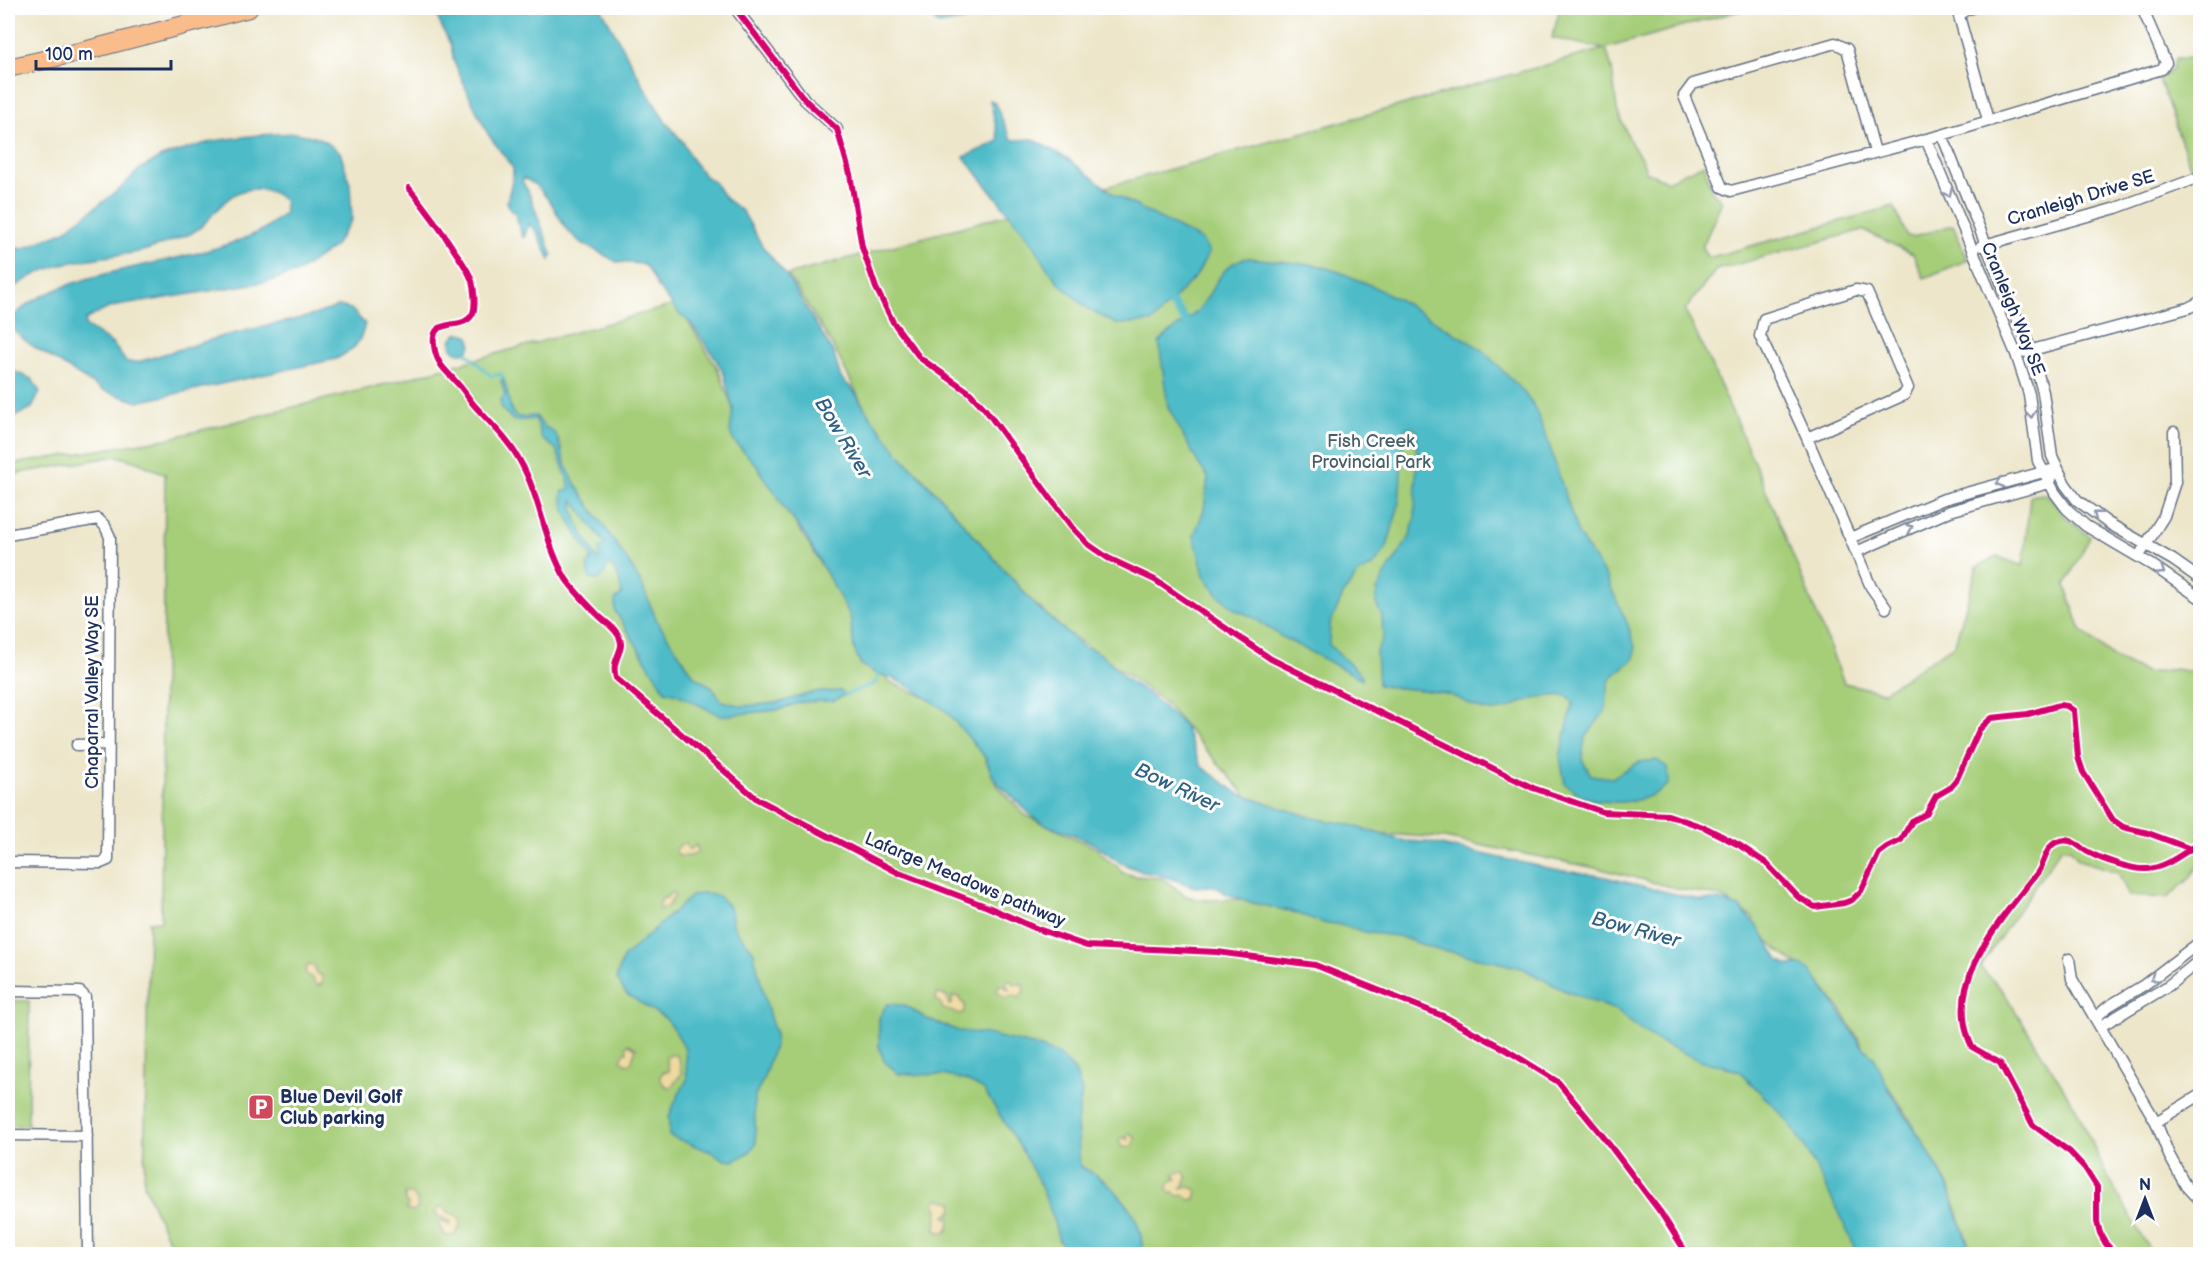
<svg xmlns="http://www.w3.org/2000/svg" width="2208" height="1262" viewBox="0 0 2208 1262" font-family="'Balsamiq Sans',sans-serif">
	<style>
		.green { fill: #a6ce79; stroke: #607e6c; stroke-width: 1.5 }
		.sand { fill: #eeda9e; stroke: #84847e; stroke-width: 1.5 }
		.water { fill: #4ebbc8; stroke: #347593; stroke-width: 1.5; fill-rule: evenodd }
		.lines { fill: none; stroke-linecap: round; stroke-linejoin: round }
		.stream { stroke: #4ebbc8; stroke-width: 3 }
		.canal { stroke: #4ebbc8; stroke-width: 9 }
		.minor-casing { stroke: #646f84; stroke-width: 13 }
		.motorway-casing { stroke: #646f84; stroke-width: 20 }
		.minor { stroke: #fff; stroke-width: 10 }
		.motorway { stroke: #f9bc8a; stroke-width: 18 }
		.cycleway-casing { stroke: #fff; stroke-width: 10 }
		.cycleway { stroke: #d6006c; stroke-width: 6 }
		.oneway { stroke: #8d97ae }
		.labels { text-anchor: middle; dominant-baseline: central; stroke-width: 6; stroke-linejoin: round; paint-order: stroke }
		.street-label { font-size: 18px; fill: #1b2f5e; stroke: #fff }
		.park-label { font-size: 18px; fill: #455f66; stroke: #fff }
		.poi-label { font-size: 18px; font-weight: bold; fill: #1b2f5e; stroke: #fff; text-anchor: start }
		.water-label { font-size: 20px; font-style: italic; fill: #2d6083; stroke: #fff }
	</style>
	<rect width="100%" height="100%" fill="#fff"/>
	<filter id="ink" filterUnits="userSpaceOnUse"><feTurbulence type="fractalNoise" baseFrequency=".0167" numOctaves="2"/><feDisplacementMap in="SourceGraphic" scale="12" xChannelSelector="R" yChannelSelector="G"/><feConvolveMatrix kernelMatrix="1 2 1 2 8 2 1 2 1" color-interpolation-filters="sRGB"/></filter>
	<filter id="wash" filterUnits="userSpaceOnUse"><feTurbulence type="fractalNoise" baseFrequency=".008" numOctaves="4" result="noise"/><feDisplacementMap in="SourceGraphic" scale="24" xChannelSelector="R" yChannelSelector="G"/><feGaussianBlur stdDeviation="1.35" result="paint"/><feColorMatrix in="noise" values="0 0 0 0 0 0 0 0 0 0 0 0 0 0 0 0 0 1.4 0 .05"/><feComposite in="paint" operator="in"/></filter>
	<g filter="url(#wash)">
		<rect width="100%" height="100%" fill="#ede6ca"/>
		<!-- green -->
		<path class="green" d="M 1560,8 L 1749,8 L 1606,48 L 1612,69 L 1617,110 L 1632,145 L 1642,159 L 1646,172 L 1667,181 L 1704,164 L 1711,190 L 1722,201 L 1702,248 L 1708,258 L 1894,206 L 1907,236 L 1913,237 L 1953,225 L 1968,260 L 1924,278 L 1913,254 L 1863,230 L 1716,270 L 1685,310 C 1744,432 1794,557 1844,683 L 1883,692 L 1955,644 L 1977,567 L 1996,556 L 2023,566 L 2030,496 L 2042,494 L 2048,495 L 2063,515 L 2090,537 L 2065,585 L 2081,630 L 2114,658 L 2147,673 L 2176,669 L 2200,674 L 2200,864 L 2188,880 L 2167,898 L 2129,896 L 2118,872 L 2079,860 L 2070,848 L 2061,848 L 1980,967 L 2003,991 L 2077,1110 L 2104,1170 L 2152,1254 L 1972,1254 L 1948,1185 L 1903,1108 L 1880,1075 L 1840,1008 L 1815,977 L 1780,952 L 1751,924 L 1754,918 L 1719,896 L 1679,889 L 1601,869 L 1444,838 L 1323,830 L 1251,801 L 1164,702 L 1099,654 L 1065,631 L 1031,600 L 924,479 L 890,445 L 866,411 L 832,344 L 788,275 L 1604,49 L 1552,38 Z
			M 2176,58 L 2200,59 L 2200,165 L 2191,169 L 2159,79 L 2172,70 Z
			M 677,304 L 718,369 L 746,444 L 847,606 L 871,658 L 890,682 L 938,703 L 974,734 L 997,785 L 1025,815 L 1096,848 L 1109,861 L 1118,866 L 1121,872 L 1134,876 L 1162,878 L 1186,896 L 1201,900 L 1251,899 L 1511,960 L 1715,1043 L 1787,1115 L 1831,1192 L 1858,1254 L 174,1254 L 144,1185 L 149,922 L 161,921 L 165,474 L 137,462 L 117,456 L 8,475 L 8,465 L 166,439 L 394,382 Z
			M 8,1001 L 29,1001 L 28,1125 L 8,1125 Z
			M 2200,1165 L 2200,1188 L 2189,1173 Z"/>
		<!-- sand -->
		<path class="sand" d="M 681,844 L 686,844 L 689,850 L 696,845 L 698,851 L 692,856 L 679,856 L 675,851 Z
			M 670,893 L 673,893 L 675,896 L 666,908 L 658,909 L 662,898 L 666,898 Z
			M 308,965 L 315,966 L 316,973 L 322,976 L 322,983 L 319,986 L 314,983 L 312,978 L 307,975 L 305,971 Z
			M 1008,980 L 1010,980 L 1014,984 L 1023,984 L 1024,991 L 1018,999 L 1014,995 L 1005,998 L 997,991 L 999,985 L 1002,985 L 1009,990 L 1006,983 Z
			M 937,994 L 947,996 L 949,1005 L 952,1004 L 952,996 L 960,997 L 961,1002 L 965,1004 L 964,1012 L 959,1014 L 943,1009 L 940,1002 L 936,1000 Z
			M 629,1044 L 636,1048 L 631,1063 L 627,1064 L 621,1060 L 624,1053 L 627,1052 L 626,1046 Z
			M 671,1055 L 676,1055 L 680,1063 L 681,1074 L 671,1088 C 664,1086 661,1083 660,1076 L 663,1072 L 669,1071 L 666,1057 Z
			M 1129,1133 L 1135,1136 L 1134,1143 L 1131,1147 L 1121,1147 L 1119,1139 L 1122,1137 L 1128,1140 L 1127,1135 Z
			M 1183,1172 L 1188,1177 L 1181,1188 L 1187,1186 L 1197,1190 L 1195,1199 L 1190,1200 L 1184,1195 L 1177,1196 L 1174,1192 L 1171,1194 L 1168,1190 L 1169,1182 L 1177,1179 L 1174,1175 L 1175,1173 Z
			M 405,1194 L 413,1194 L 417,1201 L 418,1208 L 413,1212 L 407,1210 L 408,1204 L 405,1202 Z
			M 939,1199 L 953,1202 L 953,1209 L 950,1214 L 946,1214 L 945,1217 L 950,1218 L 949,1228 L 946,1232 L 939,1232 L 936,1229 L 938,1210 L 935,1202 Z
			M 443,1207 L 448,1212 L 458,1216 L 461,1224 L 455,1235 L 446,1236 L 439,1226 L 440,1222 L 445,1222 L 450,1225 L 451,1222 L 447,1219 L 437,1216 L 436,1211 L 438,1208 Z"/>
		<!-- water -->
		<path class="water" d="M 435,8 L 601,8 L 646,90 L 665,121 L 683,142 L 691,158 L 704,175 L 715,183 L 725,198 L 743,212 L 763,247 L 786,275 L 833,352 L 841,378 L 854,391 L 865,409 L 901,456 L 940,497 L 1037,607 L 1085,648 L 1094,650 L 1104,656 L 1125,678 L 1146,692 L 1184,725 L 1201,766 L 1239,794 L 1313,818 L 1347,824 L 1404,841 L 1427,842 L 1557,870 L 1601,876 L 1700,900 L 1718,900 L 1739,907 L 1758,927 L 1779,960 L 1786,965 L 1802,965 L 1810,970 L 1835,1004 L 1860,1044 L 1875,1059 L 1889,1090 L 1923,1142 L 1947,1185 L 1971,1254 L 1858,1254 L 1825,1185 L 1803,1144 L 1786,1119 L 1740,1072 L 1720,1065 L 1703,1062 L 1658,1041 L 1630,1022 L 1618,1011 L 1563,990 L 1522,968 L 1453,952 L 1437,950 L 1398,936 L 1369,933 L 1337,924 L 1324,923 L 1293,912 L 1253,903 L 1227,894 L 1216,887 L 1208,886 L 1195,887 L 1157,874 L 1143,872 L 1121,863 L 1094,844 L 1070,833 L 1049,826 L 1033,817 L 994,779 L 985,757 L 946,711 L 912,688 L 892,678 L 875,673 L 861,665 L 854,649 L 850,616 L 805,535 L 783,507 L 777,495 L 761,474 L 759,468 L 733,440 L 730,431 L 733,409 L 724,374 L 714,356 L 690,322 L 681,316 L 658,287 L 647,267 L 642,264 L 617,262 L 580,242 L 566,229 L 551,203 L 536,185 L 524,178 L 522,181 L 529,193 L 552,254 L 550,260 L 537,232 L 529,224 L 524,238 L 522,236 L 515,212 L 511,211 L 507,202 L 513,177 L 513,168 L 488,134 L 471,100 L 454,62 L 451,46 L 438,19 Z
			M 922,8 L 1027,8 L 939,25 Z
			M 990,100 L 995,103 L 1010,137 L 1014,140 L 1033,139 L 1068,159 L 1117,196 L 1202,240 L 1209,252 L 1196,276 L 1152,322 L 1116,324 L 1088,309 L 1060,284 L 1047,268 L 1034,245 L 964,157 L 999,141 Z
			M 296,133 L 320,138 L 340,152 L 350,184 L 352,219 L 334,247 L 298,272 L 271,281 L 111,307 L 86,319 L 85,326 L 113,344 L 126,362 L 138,362 L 223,336 L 314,315 L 339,306 L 351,309 L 365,324 C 360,345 354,349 336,359 L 138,402 L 102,390 L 31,345 L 11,329 L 10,319 C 17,314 23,307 31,302 C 99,263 187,266 259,232 C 268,227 277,219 285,213 L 284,200 C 274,192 269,190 256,189 C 221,188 214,226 185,236 C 168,242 151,250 133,253 C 87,260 45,260 8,293 L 8,246 L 22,249 L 63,232 L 121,188 L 140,169 L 161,157 L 213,141 L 258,135 Z
			M 1249,258 L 1317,265 L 1342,273 L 1370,285 L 1398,299 L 1481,349 L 1519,387 L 1534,405 L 1548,441 L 1578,534 L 1606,577 L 1628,625 L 1635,647 L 1634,659 L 1614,675 L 1609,682 L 1605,711 L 1585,738 L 1582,759 L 1591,775 L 1612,778 L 1639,762 L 1657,760 L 1668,768 L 1669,783 C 1649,804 1612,806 1585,797 C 1578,794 1571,788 1565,784 L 1560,757 L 1573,703 L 1568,696 C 1553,694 1538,697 1523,702 C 1512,706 1505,711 1493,711 C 1474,711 1464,698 1446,694 C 1424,688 1400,690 1378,685 L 1376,652 L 1383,637 L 1382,616 L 1376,603 L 1377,591 L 1385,575 L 1409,538 L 1415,519 L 1417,431 L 1413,427 L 1408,427 L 1404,431 L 1399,504 L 1387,547 L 1374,565 L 1358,574 L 1345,591 L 1330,624 L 1329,645 L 1362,675 L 1362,679 L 1282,637 L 1251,616 L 1236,610 L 1218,595 L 1204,575 L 1194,536 L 1204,509 L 1208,477 L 1198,463 L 1168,407 L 1159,343 C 1170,329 1187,323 1199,309 C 1215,290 1221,260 1249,258 Z
			M451 343a10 10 0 1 1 20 0a10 10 0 1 1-20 0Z
			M 8,369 L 32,379 L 40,392 L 32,408 L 8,420 Z
			M 503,378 C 509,388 508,412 516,416 C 522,419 529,415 536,416 L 544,427 L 551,430 L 557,436 L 566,466 L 576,485 L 633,569 L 642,585 L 657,621 L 695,677 L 711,686 L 722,701 L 742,706 L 777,703 L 815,692 L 841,691 L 845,695 L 833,701 L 802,702 L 778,710 L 721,716 L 677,694 L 665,691 L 615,611 L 615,600 L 622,594 L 619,579 L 612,566 L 607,566 L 604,574 L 598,580 L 590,579 L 587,566 L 592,558 C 583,544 557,506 563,491 L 570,490 L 568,480 L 556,449 L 542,439 L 536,419 L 514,421 L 502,409 L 500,401 L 505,395 L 501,381 ZM 573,500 L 605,544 L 599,549 L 600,558 L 598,560 C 590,546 570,515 573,500 Z
			M 704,893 L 718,896 L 730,907 L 733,924 L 738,933 L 753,950 L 770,1018 L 775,1032 L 775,1043 L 764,1077 L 754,1099 L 756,1143 L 750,1152 L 734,1161 L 725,1160 L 711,1152 L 669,1136 L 669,1117 L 678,1095 L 687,1080 L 685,1049 L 674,1029 L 665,1018 L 626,994 L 616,978 L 623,958 L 691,896 Z
			M 887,1004 L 905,1005 L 927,1019 L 959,1031 L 986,1034 L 1036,1046 L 1059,1055 L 1075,1071 L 1082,1091 L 1077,1123 L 1080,1166 C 1114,1182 1145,1216 1142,1254 L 1073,1254 L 1059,1241 L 1052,1215 L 1039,1182 L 1021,1149 L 984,1090 L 967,1081 L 943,1075 L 899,1074 L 884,1061 L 879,1046 L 879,1018 Z"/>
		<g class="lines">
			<!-- stream -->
			<path class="stream" d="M 466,352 L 491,376 L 501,374 L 503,378
				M 845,695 L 876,683 L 879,673"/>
			<!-- canal -->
			<path class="canal" d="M 1171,302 L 1186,321"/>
		</g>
	</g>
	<g filter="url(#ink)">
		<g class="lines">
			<defs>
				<path id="minor" d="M 735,8 L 805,100 L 837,129
					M 1972,8 L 1966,9 L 1959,16 L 1988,120
					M 1942,135 L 2005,292 L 2031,350 L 2043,392 L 2052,456 L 2065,484 L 2077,500 L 2108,523 L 2173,560 L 2200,579
					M 1926,139 L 2016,354 L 2029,394 L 2038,461 L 2055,493 L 2067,509 L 2086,526 L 2152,565 L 2200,598
					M 1875,152 L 1847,49 L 1835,43 L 1693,84 L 1684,96 L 1722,187 L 1731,191 L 1942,135 L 2162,69 L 2166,63 L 2142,8
					M 1981,246 L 2116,208 L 2200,177
					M 2025,352 L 2188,308 L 2200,302
					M 1807,438 L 1904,395 L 1908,388 L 1867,292 L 1856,290 L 1764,319 L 1760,336 L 1807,438 L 1871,587 L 1886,608
					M 8,535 L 98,519 L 105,526 L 110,537 L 108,860 L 101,863 L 8,862
					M 1850,538 L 1944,499 L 2051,470
					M 2142,551 L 2164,516 L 2175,482 L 2174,432
					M 1856,552 L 1950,511 L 2042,485 L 2050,482 L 2052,477
					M 77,745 L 107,744
					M 2069,959 L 2072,979 L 2156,1122 L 2169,1155 L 2186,1186 L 2200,1201
					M 8,991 L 80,992 L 85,997 L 88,1254
					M 2095,1018 L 2109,1006 L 2144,985 L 2200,942
					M 2101,1026 L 2168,986 L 2200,960
					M 2156,1122 L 2200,1095
					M 8,1135 L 87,1136"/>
				<path id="motorway" d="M 8,68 L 88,50 L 249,8"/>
			</defs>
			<!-- minor casing -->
			<use href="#minor" class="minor-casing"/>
			<!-- motorway casing -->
			<use href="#motorway" class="motorway-casing"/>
			<!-- minor -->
			<use href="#minor" class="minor"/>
			<!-- motorway -->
			<use href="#motorway" class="motorway"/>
			<defs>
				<path id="cycleway" d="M 735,8 L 805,100 L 837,129 L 850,174 L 862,247 L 876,288 L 893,322 L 920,358 L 969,392 L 985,409 L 1071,526 L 1089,545 L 1108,558 L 1155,580 L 1271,659 L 1533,788 L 1603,812 L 1668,815 L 1706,828 L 1739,845 L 1766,863 L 1798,897 L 1815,907 L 1844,903 L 1852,900 L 1861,891 L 1879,853 L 1887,847 L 1901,840 L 1912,821 L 1926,814 L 1936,796 L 1950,788 L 1956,781 L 1979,730 L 1986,723 L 1992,718 L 2028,714 L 2060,705 L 2067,706 L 2074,711 L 2078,757 L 2083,772 L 2113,820 L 2123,827 L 2148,833 L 2191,849
					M 409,188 C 425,208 440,228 454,250 C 460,259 469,271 472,281 C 474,289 476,305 473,313 C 464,334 426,312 435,351 C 438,366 448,372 457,383 C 464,390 468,398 474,405 C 490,423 508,439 520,461 C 541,498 544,543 566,579 C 575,592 588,605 599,616 C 606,623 617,629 620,639 C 625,651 610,660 616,678 L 757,799 L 899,873 L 988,907 L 1035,928 L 1087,946 L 1217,952 L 1315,965 L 1443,1016 L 1505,1049 L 1558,1082 L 1605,1139 L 1661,1213 L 1687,1254
					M 2116,1254 L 2106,1244 L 2100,1233 L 2097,1222 L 2097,1187 L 2085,1168 L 2070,1152 L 2033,1125 L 2000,1063 L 1972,1047 C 1941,982 2002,919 2038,872 C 2044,863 2046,846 2057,842 C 2073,836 2078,848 2090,853 C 2103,860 2133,870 2147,869 C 2166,868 2185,852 2200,843"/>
			</defs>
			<!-- cycleway casing -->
			<use href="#cycleway" class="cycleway-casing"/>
			<!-- cycleway -->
			<use href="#cycleway" class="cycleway"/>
		</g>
		<!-- one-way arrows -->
		<defs><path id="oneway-chevron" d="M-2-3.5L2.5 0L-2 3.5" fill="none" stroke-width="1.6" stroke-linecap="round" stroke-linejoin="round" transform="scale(1.5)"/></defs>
		<g class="oneway">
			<use href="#oneway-chevron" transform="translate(1948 193) rotate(67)"/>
			<use href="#oneway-chevron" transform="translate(2031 414) rotate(83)"/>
			<use href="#oneway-chevron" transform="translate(2000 483) rotate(164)"/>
			<use href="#oneway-chevron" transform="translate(2097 515) rotate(-142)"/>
			<use href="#oneway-chevron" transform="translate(1909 528) rotate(-23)"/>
			<use href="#oneway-chevron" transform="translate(2161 571) rotate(33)"/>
			<use href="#oneway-chevron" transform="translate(2154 978) rotate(145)"/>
		</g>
	</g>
	<!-- icons -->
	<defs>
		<symbol id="parking-square" viewBox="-11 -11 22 22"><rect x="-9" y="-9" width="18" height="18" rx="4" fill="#d1495b" stroke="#fff"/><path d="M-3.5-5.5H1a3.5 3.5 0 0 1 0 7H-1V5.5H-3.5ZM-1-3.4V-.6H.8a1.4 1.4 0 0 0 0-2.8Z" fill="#fff"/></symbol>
	</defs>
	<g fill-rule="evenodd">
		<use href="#parking-square" x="246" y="1092" width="30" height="30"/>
	</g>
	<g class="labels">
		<!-- street labels -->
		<g class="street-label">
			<text transform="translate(2081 198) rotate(-17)">Cranleigh Drive SE</text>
			<text transform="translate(2013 309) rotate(68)">Cranleigh Way SE</text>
			<text transform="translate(92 692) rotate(-90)">Chaparral Valley Way SE</text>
			<text transform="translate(965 880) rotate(23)">Lafarge Meadows pathway</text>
		</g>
		<!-- park labels -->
		<g class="park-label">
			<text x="1371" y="441">Fish Creek<tspan x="1371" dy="21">Provincial Park</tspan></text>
		</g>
		<!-- poi labels -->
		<g class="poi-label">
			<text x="280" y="1097">Blue Devil Golf<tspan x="280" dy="21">Club parking</tspan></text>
		</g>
		<!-- water labels -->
		<g class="water-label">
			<text transform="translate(843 438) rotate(59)">Bow River</text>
			<text transform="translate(1177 788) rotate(25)">Bow River</text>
			<text transform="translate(1636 930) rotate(15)">Bow River</text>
		</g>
	</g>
	<!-- margin -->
	<rect width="2208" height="1262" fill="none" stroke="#fff" stroke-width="30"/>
	<!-- north arrow -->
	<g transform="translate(2145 1199)" stroke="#ffffff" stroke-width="4.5" paint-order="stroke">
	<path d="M0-4.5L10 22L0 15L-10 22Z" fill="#1b2f5e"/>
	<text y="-9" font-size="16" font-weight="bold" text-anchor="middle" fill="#1b2f5e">N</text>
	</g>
	<!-- scale -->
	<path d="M36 60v9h135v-9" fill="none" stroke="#1b2f5e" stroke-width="3"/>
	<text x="45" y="60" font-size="18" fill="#1b2f5e" stroke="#ffffff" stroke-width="4.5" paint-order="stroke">100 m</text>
</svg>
